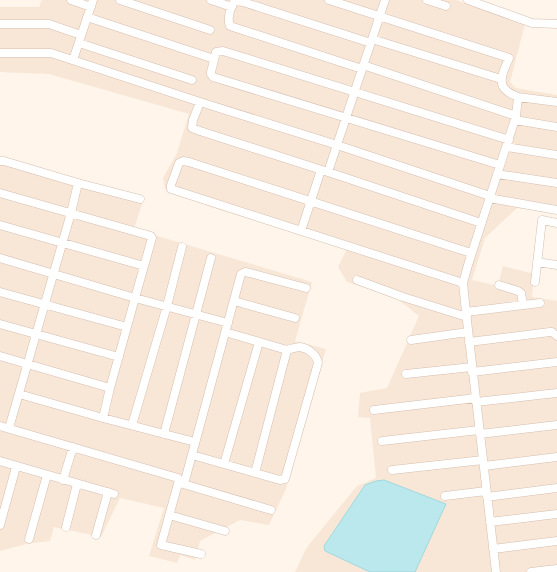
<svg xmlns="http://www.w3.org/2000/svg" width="557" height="572" viewBox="0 0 557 572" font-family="'Asap Condensed',sans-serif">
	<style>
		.residential { fill: #f8e7d7 }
		.water { fill: #bbe8ec; stroke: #9fd9df }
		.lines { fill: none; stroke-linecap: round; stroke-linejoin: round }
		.minor-casing { stroke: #d6beaf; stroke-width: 9 }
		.minor { stroke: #fff; stroke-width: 8 }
	</style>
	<rect width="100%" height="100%" fill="#fff5ea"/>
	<!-- residential -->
	<path class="residential" d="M 42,0 L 456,0 L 525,24 L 510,82 L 516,88 L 557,95 L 557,212 L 517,208 L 485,238 L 472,280 L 498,286 L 503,266 L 534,274 L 532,297 L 557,301 L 557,572 L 295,572 L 307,547 L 357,486 L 376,478 L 370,418 L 358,417 L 360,393 L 387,388 L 419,316 L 395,297 L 347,282 L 338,267 L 347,249 L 211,207 L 165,189 L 163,178 L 177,153 L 189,114 L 49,74 L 0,72 L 0,7 L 39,7 Z
		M 0,158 L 144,198 L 134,229 L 312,282 L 295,341 L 326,349 L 286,489 L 269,525 L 240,520 L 200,541 L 195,560 L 180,555 L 177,563 L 149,556 L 164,508 L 120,498 L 101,537 L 54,527 L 50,541 L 26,544 L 0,551 Z"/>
	<!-- water -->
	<path class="water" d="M 384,480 L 446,504 L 415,572 L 370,572 L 325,551 L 324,546 L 365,485 L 376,481 Z"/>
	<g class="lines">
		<defs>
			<path id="minor" d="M 71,0 L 91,7
				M 120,0 L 210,30
				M 211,0 L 232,7
				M 329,0 L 509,58 C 505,68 496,83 507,91 C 510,94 514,95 518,97 L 516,116 L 468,265 L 463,283 L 466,312 L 496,572
				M 427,0 L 446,6
				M 468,0 L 532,23 L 557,24
				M 87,17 L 214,59
				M 0,24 L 49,24 L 81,35
				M 372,39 L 501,79
				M 79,43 L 192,80
				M 0,53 L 51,53 L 200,102
				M 73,60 L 93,0
				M 363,65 L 516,116
				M 362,69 L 230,26 C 227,20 230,6 235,1 L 243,2 L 371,43
				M 518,97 L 557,102
				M 515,120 L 557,127
				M 506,147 L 557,155
				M 0,161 L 4,161 L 78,183 L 140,199
				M 500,165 L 213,77 L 211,74 L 211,72 L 216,52 L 223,51 L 509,140
				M 328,172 L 385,0
				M 497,174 L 557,183
				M 0,193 L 151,236 L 152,238 L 135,298 L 0,258
				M 489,198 L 557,210
				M 481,223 L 328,172 L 200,131 L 192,128 L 193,120 L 200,102 L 337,145 L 490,196
				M 0,225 L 144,266
				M 301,231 L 321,170
				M 537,262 L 557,265
				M 357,280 L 403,297 L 467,317
				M 535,282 L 542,220 L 557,223
				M 463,283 L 171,189 L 171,185 L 179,163 L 183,161 L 189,162 L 471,253
				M 499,285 L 518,291 L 521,293 L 523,305
				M 0,292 L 127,327
				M 234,301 L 295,318
				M 466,312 L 540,303
				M 0,324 L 119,357
				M 411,340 L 468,332
				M 469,342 L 550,332 L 552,332 L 557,336
				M 0,356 L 110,388 L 135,298 L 228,323
				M 472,372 L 557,362
				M 406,374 L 472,367
				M 19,394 L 103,418 L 195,442
				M 476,402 L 557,393
				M 374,410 L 476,398
				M 103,418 L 110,388
				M 132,425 L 167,306 L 182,247
				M 0,426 L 178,478 L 179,480 L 161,545 L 201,554
				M 9,428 L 71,213 L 78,183
				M 164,434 L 211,258
				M 480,434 L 557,425
				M 382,441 L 479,430
				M 192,455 L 280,480 L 285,479 L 318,363 C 317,355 308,348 300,347 C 296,347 291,349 287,350 L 225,332
				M 0,461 L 114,494
				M 224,464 L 259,342
				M 484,466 L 557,457
				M 392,470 L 483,460
				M 255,473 L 287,350
				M 63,480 L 73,447
				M 180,483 L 271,510
				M 184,484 L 241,274 L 245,272 L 250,273 L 306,288
				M 445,496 L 486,491
				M 487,497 L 557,488
				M 169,515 L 225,531
				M 490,522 L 557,514
				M 0,525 L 16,467
				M 66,527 L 77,484
				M 96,535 L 108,492
				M 29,539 L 47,475
				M 493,549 L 557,541
				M 531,572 L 557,569"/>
		</defs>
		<!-- minor casing -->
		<use href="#minor" class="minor-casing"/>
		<!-- minor -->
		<use href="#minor" class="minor"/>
	</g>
</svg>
